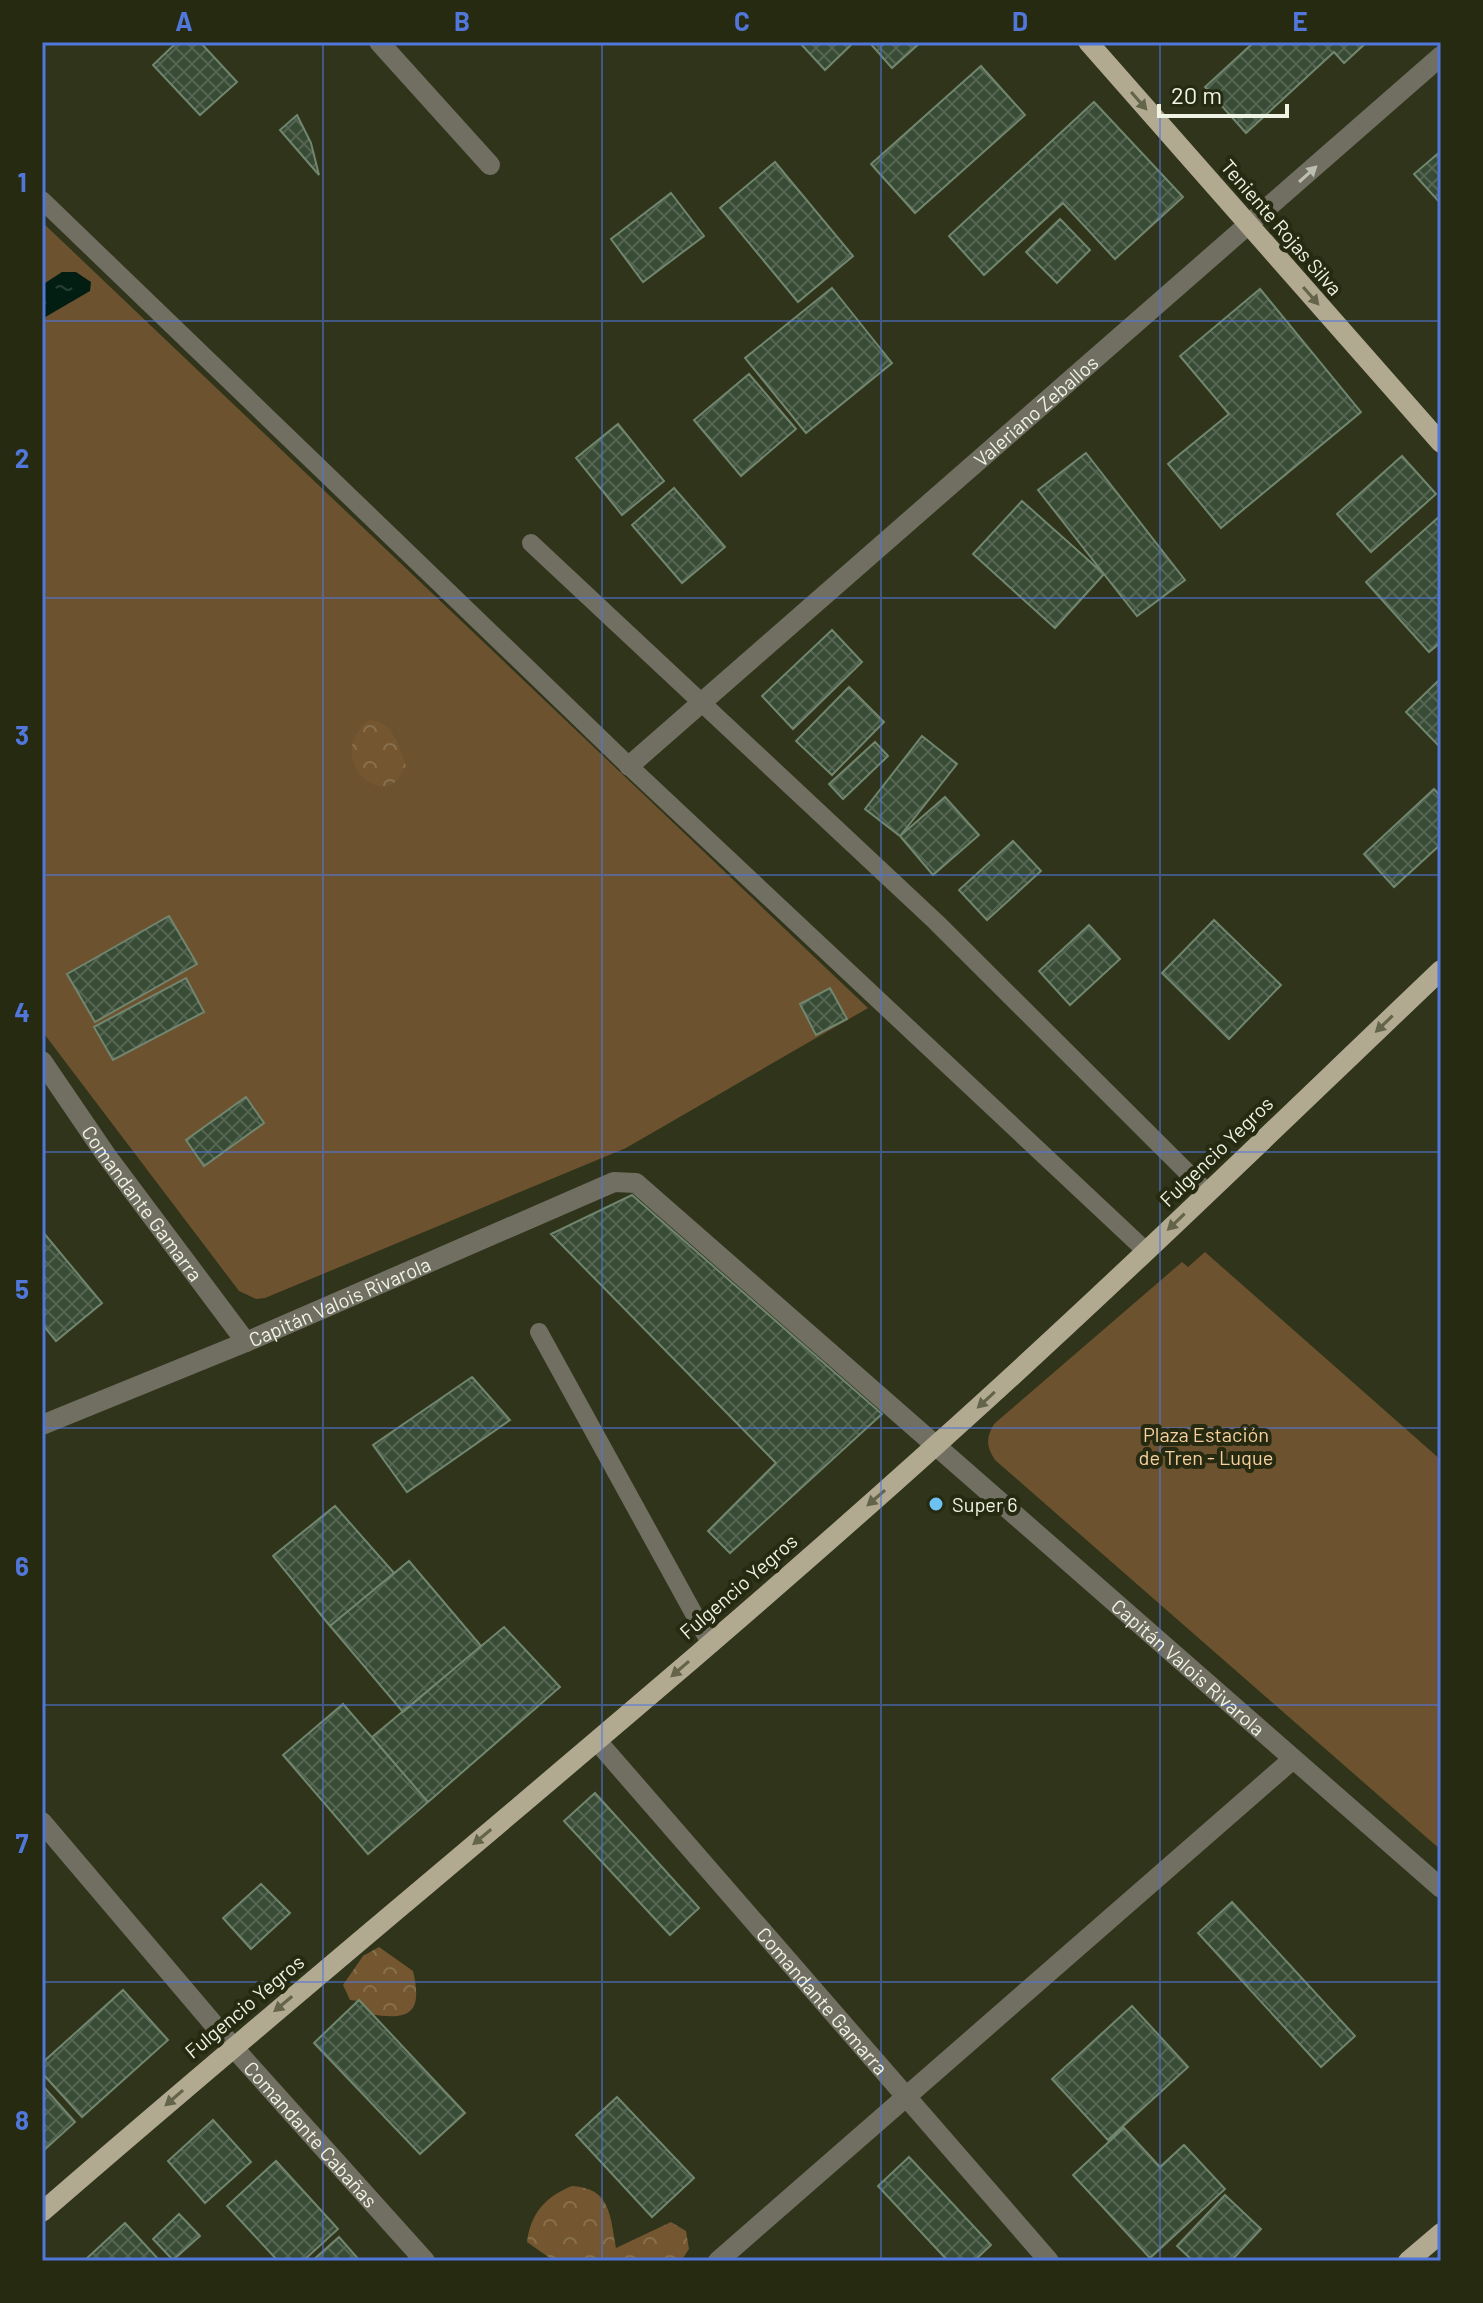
<svg xmlns="http://www.w3.org/2000/svg" width="1483" height="2303" viewBox="0 0 1483 2303" font-family="Barlow,sans-serif">
	<style>
		.green { fill: #6d5230 }
		.forest { fill: url(#forest-crowns) }
		.water { fill: url(#water-ripples) }
		.building { fill: url(#building-cross-hatch); stroke: #71866f; stroke-width: 2 }
		.lines { fill: none; stroke-linecap: round; stroke-linejoin: round }
		.lane { stroke: #716e62; stroke-width: 18 }
		.street { stroke: #716e62; stroke-width: 20 }
		.primary { stroke: #b1aa91; stroke-width: 20 }
		.oneway { fill: #64644a }
		.oneway2 { fill: #bcbeaf }
		.grid { fill: none; stroke: #5177db; stroke-width: 2; stroke-opacity: 0.55 }
		.poi-dot { fill: #6dc2f3; stroke: #252a10; stroke-width: 3 }
		.labels { text-anchor: middle; dominant-baseline: central; stroke-width: 8; stroke-linejoin: round; paint-order: stroke }
		.street-label { font-size: 20px; fill: #eef3e3; stroke: #252a10 }
		.park-label { font-size: 20px; fill: #f8d09f; stroke: #252a10 }
		.poi-label { font-size: 20px; fill: #eef3e3; stroke: #252a10; text-anchor: start }
		.neatline { fill: none; stroke: #5177db; stroke-width: 3 }
		.grid-label { font-size: 26px; text-anchor: middle; font-weight: bold; fill: #5177db }
	</style>
	<defs>
		<pattern id="forest-crowns" width="20" height="18" patternUnits="userSpaceOnUse" patternTransform="scale(2)"><rect width="20" height="18" fill="#745730"/><path d="M2 6a3 3 0 1 1 6 0M12 15a3 3 0 1 1 6 0" fill="none" stroke="#88704e"/></pattern>
		<pattern id="water-ripples" width="26" height="14" patternUnits="userSpaceOnUse" patternTransform="scale(2)"><rect width="26" height="14" fill="#021e13"/><path d="M2 4q2-2 4 0t4 0M15 11q2-2 4 0t4 0" fill="none" stroke="#273f35"/></pattern>
		<pattern id="building-cross-hatch" width="8" height="8" patternUnits="userSpaceOnUse" patternTransform="scale(2)"><rect width="8" height="8" fill="#384b35"/><path d="M0 0l8 8M0 8l8-8" fill="none" stroke="#556552"/></pattern>
	</defs>
	<rect width="100%" height="100%" fill="#2f341a"/>
	<!-- green -->
	<path class="green" d="M 42,222 L 868,1008 L 626,1148 L 265,1298 L 256,1299 L 239,1291 L 42,1031 Z
		M 1205,1252 L 1441,1460 L 1441,1850 L 995,1460 C 986,1446 986,1438 994,1424 L 1182,1262 L 1188,1267 Z"/>
	<!-- forest -->
	<path class="forest" d="M 369,720 C 394,722 399,746 406,766 C 403,770 399,779 395,782 C 369,801 328,751 369,720 Z
		M 379,1947 L 413,1971 C 423,2013 410,2021 370,2014 L 358,2001 L 350,2000 L 343,1985 L 363,1956 Z
		M 572,2186 C 611,2188 610,2216 616,2248 L 671,2222 L 686,2231 L 689,2249 L 681,2261 L 554,2261 L 527,2242 C 531,2213 545,2197 572,2186 Z"/>
	<!-- water -->
	<path class="water" d="M 62,272 L 76,272 L 91,282 L 90,291 L 42,319 L 42,285 Z"/>
	<!-- building -->
	<path class="building" d="M 177,42 L 200,42 L 237,82 L 200,115 L 153,65 Z
		M 799,42 L 854,42 L 825,70 Z
		M 869,42 L 921,42 L 892,68 Z
		M 1254,42 L 1278,44 L 1367,42 L 1344,63 L 1334,52 L 1246,133 L 1205,87 Z
		M 981,66 L 1025,115 L 915,213 L 871,164 Z
		M 1094,102 L 1183,197 L 1115,259 L 1063,203 L 984,275 L 949,236 Z
		M 297,115 L 311,143 L 319,175 L 280,130 Z
		M 1441,151 L 1441,204 L 1414,174 Z
		M 775,162 L 853,256 L 798,302 L 720,208 Z
		M 671,193 L 704,236 L 643,282 L 611,239 Z
		M 1060,219 L 1090,250 L 1057,283 L 1026,252 Z
		M 832,288 L 892,363 L 806,433 L 745,358 Z
		M 1260,289 L 1361,412 L 1221,528 L 1168,464 L 1229,414 L 1180,356 Z
		M 749,374 L 796,429 L 741,476 L 694,420 Z
		M 618,424 L 664,481 L 622,515 L 576,458 Z
		M 1086,453 L 1185,580 L 1137,616 L 1038,490 Z
		M 1402,456 L 1436,494 L 1371,552 L 1337,514 Z
		M 674,488 L 725,547 L 682,583 L 632,525 Z
		M 1022,501 L 1104,574 L 1055,628 L 973,554 Z
		M 1441,515 L 1441,642 L 1429,652 L 1366,582 Z
		M 832,630 L 862,662 L 793,729 L 762,696 Z
		M 1441,678 L 1441,748 L 1406,712 Z
		M 849,687 L 884,722 L 832,775 L 796,741 Z
		M 922,736 L 957,764 L 900,836 L 865,809 Z
		M 875,742 L 888,756 L 843,799 L 829,784 Z
		M 1434,789 L 1441,797 L 1441,844 L 1394,887 L 1364,854 Z
		M 945,797 L 979,835 L 933,875 L 900,836 Z
		M 1013,841 L 1041,871 L 987,920 L 959,890 Z
		M 169,916 L 197,964 L 95,1022 L 67,974 Z
		M 1214,920 L 1281,985 L 1229,1039 L 1162,973 Z
		M 1089,925 L 1120,959 L 1070,1005 L 1039,971 Z
		M 186,978 L 204,1012 L 113,1060 L 94,1027 Z
		M 830,988 L 847,1019 L 816,1035 L 800,1004 Z
		M 246,1097 L 264,1123 L 204,1166 L 186,1140 Z
		M 632,1195 L 882,1414 L 730,1553 L 708,1531 L 776,1463 L 551,1234 Z
		M 42,1231 L 102,1303 L 56,1341 L 42,1324 Z
		M 472,1377 L 510,1420 L 407,1492 L 373,1445 Z
		M 335,1506 L 394,1573 L 330,1626 L 273,1556 Z
		M 409,1561 L 481,1646 L 403,1712 L 330,1626 Z
		M 504,1627 L 560,1687 L 428,1802 L 372,1737 Z
		M 343,1704 L 428,1802 L 368,1854 L 283,1755 Z
		M 595,1793 L 699,1908 L 670,1935 L 564,1821 Z
		M 261,1884 L 290,1913 L 251,1949 L 223,1918 Z
		M 1232,1902 L 1355,2036 L 1321,2067 L 1198,1933 Z
		M 123,1990 L 168,2040 L 82,2117 L 42,2073 L 42,2063 Z
		M 359,2000 L 465,2113 L 420,2154 L 314,2043 Z
		M 1132,2006 L 1188,2067 L 1108,2140 L 1052,2079 Z
		M 42,2085 L 75,2122 L 42,2152 Z
		M 617,2097 L 694,2178 L 652,2217 L 576,2135 Z
		M 213,2120 L 251,2162 L 205,2203 L 168,2161 Z
		M 1124,2128 L 1160,2167 L 1184,2145 L 1225,2189 L 1150,2258 L 1073,2175 Z
		M 909,2157 L 991,2245 L 974,2261 L 948,2261 L 878,2186 Z
		M 276,2161 L 338,2229 L 303,2261 L 278,2261 L 227,2206 Z
		M 1225,2195 L 1261,2229 L 1231,2261 L 1193,2261 L 1177,2246 Z
		M 179,2214 L 200,2236 L 173,2260 L 153,2239 Z
		M 125,2223 L 160,2261 L 84,2261 Z
		M 339,2237 L 360,2261 L 312,2261 Z"/>
	<g class="lines">
		<!-- lane -->
		<path class="lane" d="M 42,200 L 629,766 L 1146,1251
			M 531,543 L 936,922 L 1207,1192
			M 539,1332 L 710,1643"/>
		<!-- street -->
		<g class="street">
			<path d="M 379,42 L 490,165"/>
			<path id="s1" d="M 629,766 L 1441,56"/>
			<path id="s2" d="M 42,1061 L 106,1155 L 246,1342"/>
			<path id="s3" d="M 42,1425 L 246,1342 L 614,1182 L 636,1183 L 1441,1888"/>
			<path id="s4" d="M 597,1741 L 1049,2261"/>
			<path id="s5" d="M 42,1822 L 233,2047 L 425,2261"/>
			<path d="M 718,2261 L 1293,1759"/>
		</g>
		<!-- primary -->
		<path class="primary" d="M 1088,42 L 1441,443
			M 42,2212 C 338,1955 643,1709 934,1447 C 1107,1292 1273,1130 1441,970
			M 1408,2261 L 1441,2233"/>
	</g>
	<!-- one-way arrows -->
	<defs><path id="oneway-solid" d="M-6-.8H1V-3.2L6.5 0L1 3.2V.8H-6Z" transform="scale(2)"/></defs>
	<g class="oneway">
		<use href="#oneway-solid" transform="translate(1139 101) rotate(49)"/>
		<use href="#oneway-solid" transform="translate(1311 296) rotate(49)"/>
		<use href="#oneway-solid" transform="translate(1384 1024) rotate(136)"/>
		<use href="#oneway-solid" transform="translate(1176 1222) rotate(136)"/>
		<use href="#oneway-solid" transform="translate(986 1400) rotate(137)"/>
		<use href="#oneway-solid" transform="translate(876 1498) rotate(139)"/>
		<use href="#oneway-solid" transform="translate(680 1669) rotate(139)"/>
		<use href="#oneway-solid" transform="translate(482 1837) rotate(140)"/>
		<use href="#oneway-solid" transform="translate(283 2004) rotate(140)"/>
		<use href="#oneway-solid" transform="translate(174 2098) rotate(139)"/>
	</g>
	<use class="oneway2" href="#oneway-solid" transform="translate(1308 174) rotate(-42)"/>
	<!-- grid -->
	<path class="grid" d="M 323,42 L 323,2261M 602,42 L 602,2261M 881,42 L 881,2261M 1160,42 L 1160,2261M 42,321 L 1441,321M 42,598 L 1441,598M 42,875 L 1441,875M 42,1152 L 1441,1152M 42,1428 L 1441,1428M 42,1705 L 1441,1705M 42,1982 L 1441,1982"/>
	<!-- markers -->
	<circle class="poi-dot" cx="936" cy="1504" r="8"/>
	<g class="labels">
		<!-- street labels -->
		<g class="street-label">
			<text transform="translate(1282 227) rotate(49)">Teniente Rojas Silva</text>
			<text stroke="none"><textPath href="#s1" startOffset="540">Valeriano Zeballos</textPath></text>
			<text transform="translate(1216 1151) rotate(-44)">Fulgencio Yegros</text>
			<text stroke="none"><textPath href="#s2" startOffset="174">Comandante Gamarra</textPath></text>
			<text stroke="none"><textPath href="#s3" startOffset="322">Capitán Valois Rivarola</textPath></text>
			<text transform="translate(738 1586) rotate(-41)">Fulgencio Yegros</text>
			<text stroke="none"><textPath href="#s3" startOffset="1378">Capitán Valois Rivarola</textPath></text>
			<text stroke="none"><textPath href="#s4" startOffset="344">Comandante Gamarra</textPath></text>
			<text transform="translate(244 2006) rotate(-40)">Fulgencio Yegros</text>
			<text stroke="none"><textPath href="#s5" startOffset="412">Comandante Cabañas</textPath></text>
		</g>
		<!-- park labels -->
		<g class="park-label">
			<text x="1206" y="1434">Plaza Estación<tspan x="1206" dy="23">de Tren - Luque</tspan></text>
		</g>
		<!-- poi labels -->
		<g class="poi-label">
			<text x="952" y="1504">Super 6</text>
		</g>
	</g>
	<!-- border -->
	<rect width="1483" height="2303" fill="none" stroke="#252a10" stroke-width="88"/>
	<!-- scale -->
	<path d="M1159 104v12h128v-12" fill="none" stroke="#eef3e3" stroke-width="4"/>
	<text x="1171" y="104" font-size="24" fill="#eef3e3" stroke="#252a10" stroke-width="6" paint-order="stroke">20 m</text>
	<rect x="44" y="44" width="1395" height="2215" class="neatline"/>
	<g class="grid-label">
		<text x="184" y="31">A</text>
		<text x="462" y="31">B</text>
		<text x="742" y="31">C</text>
		<text x="1020" y="31">D</text>
		<text x="1300" y="31">E</text>
		<text x="22" y="192">1</text>
		<text x="22" y="468">2</text>
		<text x="22" y="745">3</text>
		<text x="22" y="1022">4</text>
		<text x="22" y="1299">5</text>
		<text x="22" y="1576">6</text>
		<text x="22" y="1853">7</text>
		<text x="22" y="2130">8</text>
	</g>
</svg>
